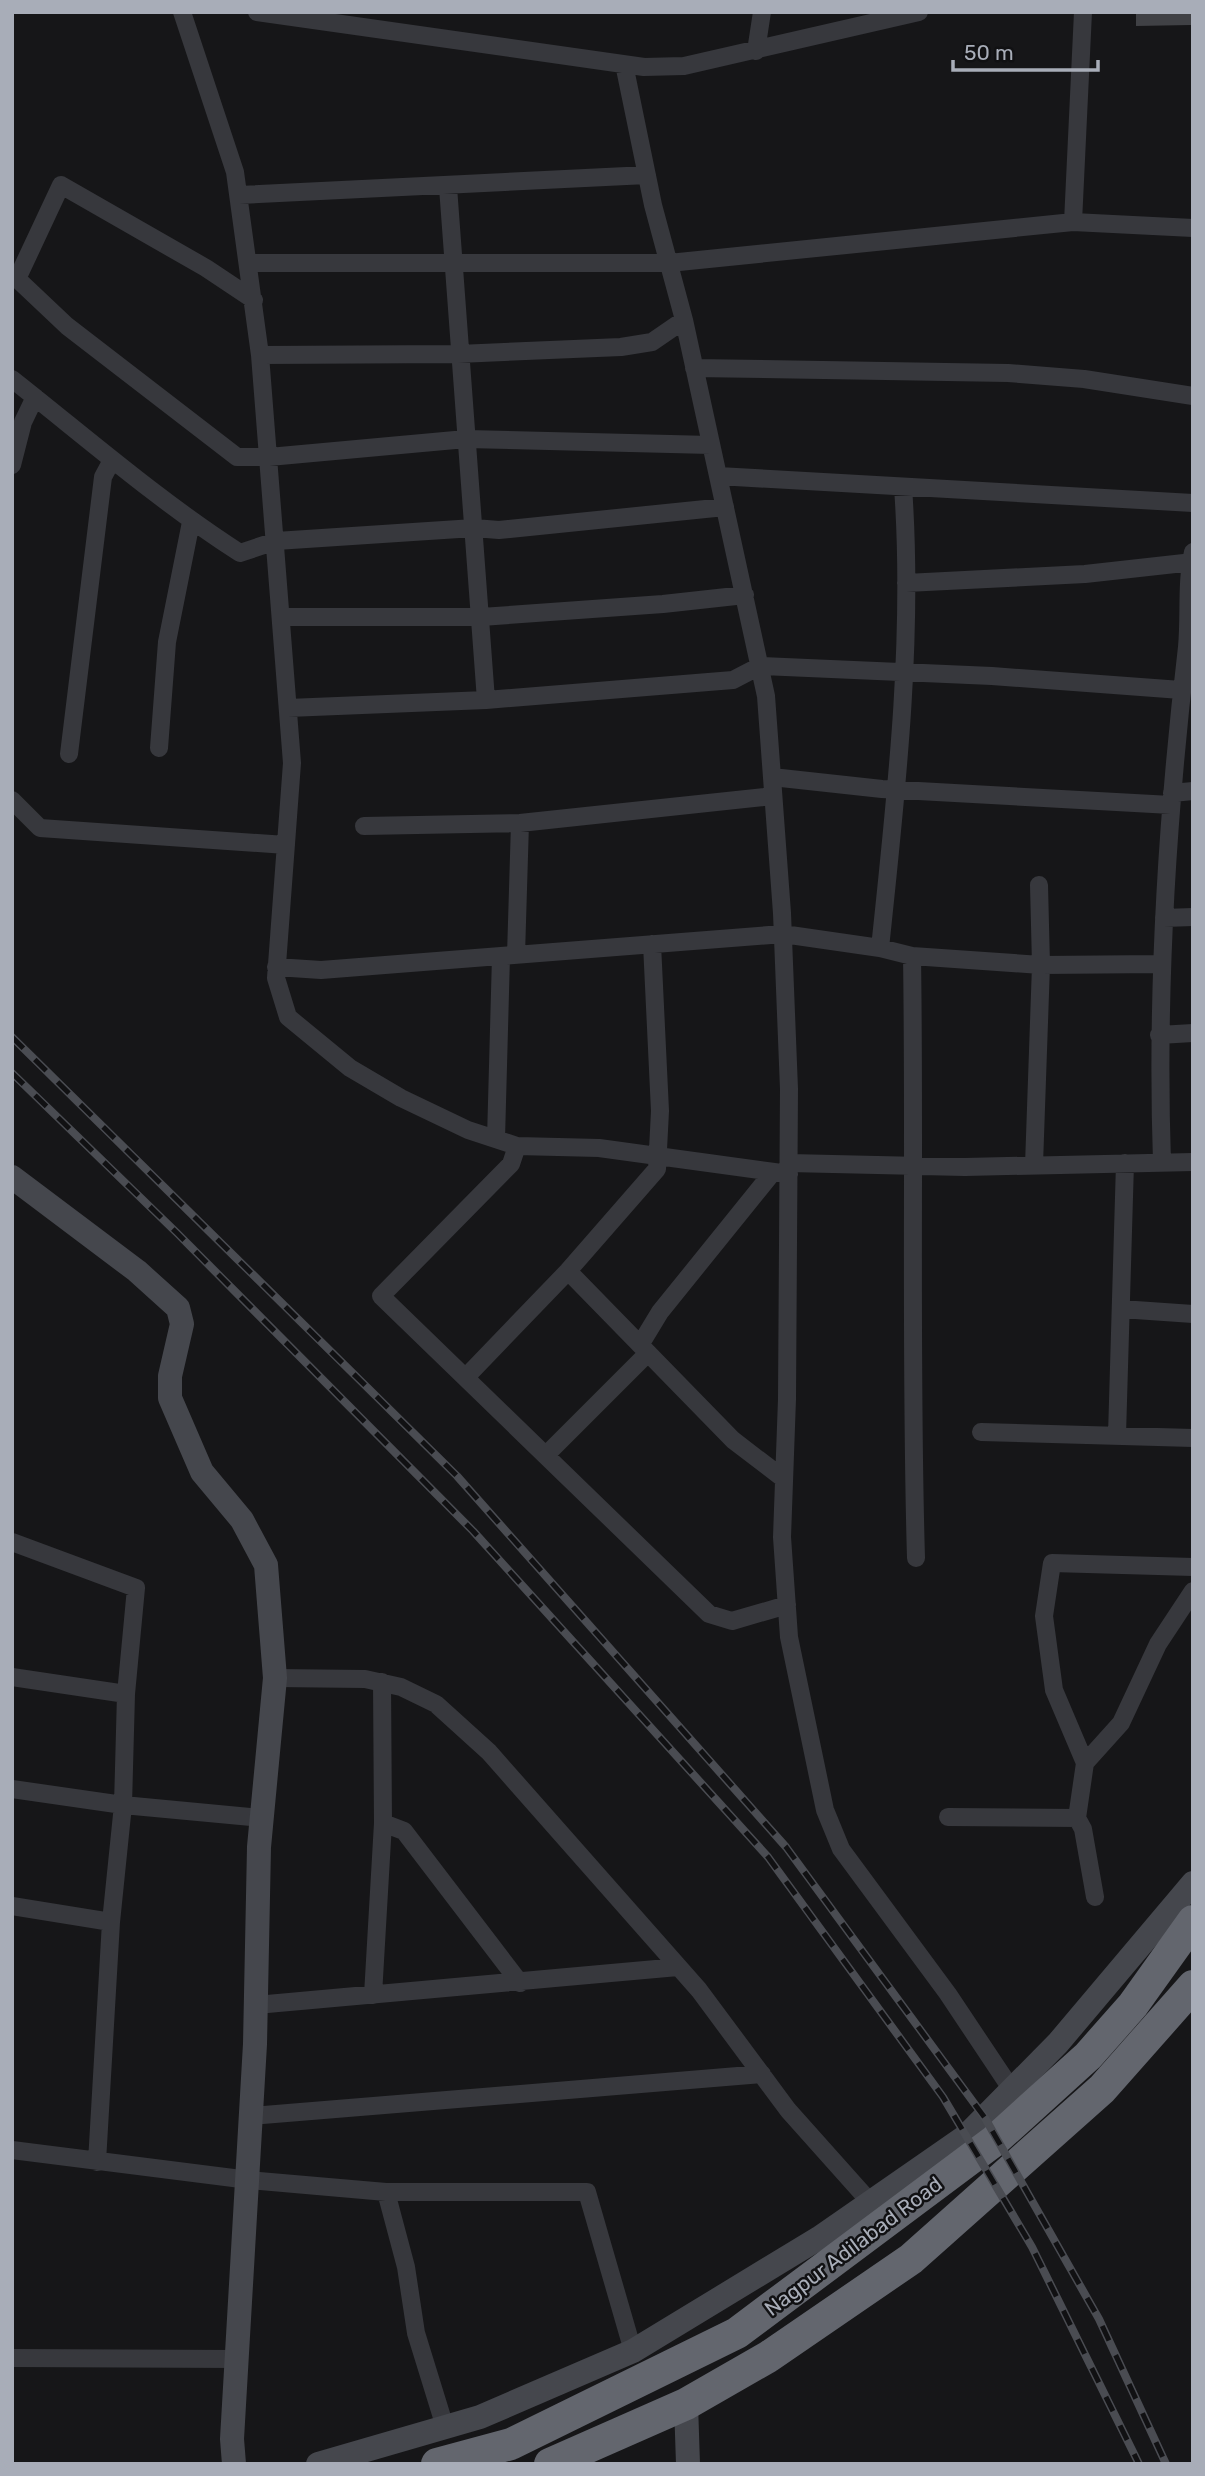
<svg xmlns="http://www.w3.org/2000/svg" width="1205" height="2476" viewBox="0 0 1205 2476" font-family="Rubik,sans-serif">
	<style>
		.building { fill: #404145 }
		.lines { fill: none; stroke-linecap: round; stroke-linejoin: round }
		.street { stroke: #37383d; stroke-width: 18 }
		.secondary { stroke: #45474d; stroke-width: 24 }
		.highway { stroke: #63666e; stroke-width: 32 }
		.rail-casing { stroke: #4a4c52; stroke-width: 8 }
		.rail { stroke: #111113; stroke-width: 5; stroke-dasharray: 16; stroke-linecap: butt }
		.labels { text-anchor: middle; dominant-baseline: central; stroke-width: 5; stroke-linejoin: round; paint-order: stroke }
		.street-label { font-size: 21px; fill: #a8adb8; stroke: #111113 }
	</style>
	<rect width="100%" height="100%" fill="#161618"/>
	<!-- building -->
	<path class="building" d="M 1136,12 L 1191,12 L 1191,25 L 1136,26 Z"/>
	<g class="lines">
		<!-- street -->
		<path class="street" d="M 182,12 L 235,172 L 260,355 L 292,763 L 276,978 L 288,1017 L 350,1068 L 401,1098 L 468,1130 L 517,1146 L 599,1148 L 789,1174
			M 257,12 L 644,67 L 684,66 L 919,12
			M 756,51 L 762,12
			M 624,64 L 653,205 L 684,320 L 766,696 L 782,913 L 789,1089 L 787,1399 L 782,1537 L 789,1637 L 825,1810 L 841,1849 L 948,1994 L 1012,2090
			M 448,187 L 486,700
			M 239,195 L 647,175
			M 1073,222 L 1083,12
			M 249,263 L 669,263 L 1073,222 L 1193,228
			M 12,274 L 67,326 L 237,457 L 269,457 L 466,439 L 711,445
			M 17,279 L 61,185 L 206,268 L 254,300
			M 260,355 L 458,354 L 621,347 L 652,342 L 684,320
			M 694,368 L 1008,373 L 1084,379 L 1193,396
			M 12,379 C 88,439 159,501 240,553 L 276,541 L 474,528 L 499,530 L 725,507
			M 12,465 L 23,422 L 35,397
			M 718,476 L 1193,503
			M 906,583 L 1085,574 L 1193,562
			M 281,617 L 481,617 L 663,604 L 745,595
			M 288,708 L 486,700 L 733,680 L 760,666 L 992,676 L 1181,690
			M 159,748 L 167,642 L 191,522
			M 69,754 L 103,477 L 111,462
			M 772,777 L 882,789 L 1171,805
			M 1172,793 L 1193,791
			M 12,800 L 40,828 L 286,845
			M 364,826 L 520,823 L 773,796
			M 1164,918 L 1193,917
			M 880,948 C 896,796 914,640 903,487
			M 516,955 L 520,823
			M 912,956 C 915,1156 910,1357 916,1558
			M 276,967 L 321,970 L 783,934 L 880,948 L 912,956 L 1041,965 L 1160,964
			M 1159,1035 L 1193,1033
			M 496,1139 L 501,956
			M 517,1146 L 511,1164 L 381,1296 L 709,1614 L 732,1621 L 787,1605
			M 1162,1162 C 1156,990 1167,818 1187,647 C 1190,616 1186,583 1193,552
			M 789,1163 L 965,1167 L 1193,1162
			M 1034,1165 L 1041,965 L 1039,885
			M 568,1271 L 733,1440 L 784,1479
			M 1121,1309 L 1193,1314
			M 640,1345 L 660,1312 L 773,1172
			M 466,1377 L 568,1271 L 657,1169 L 660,1111 L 652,944
			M 981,1432 L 1193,1438
			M 1117,1435 L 1125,1163
			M 546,1455 L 648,1353
			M 12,1542 L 136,1588 L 126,1694 L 123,1805 L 111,1922 L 97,2162
			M 12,1677 L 126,1694
			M 275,1678 L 365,1679 L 401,1687 L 436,1704 L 489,1752 L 699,1990 L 788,2110 L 871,2203
			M 1085,1763 L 1121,1723 L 1158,1644 L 1193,1591
			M 12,1789 L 123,1805 L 262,1818
			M 948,1817 L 1077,1818
			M 383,1823 L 404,1831 L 520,1983
			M 1095,1897 L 1083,1829 L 1077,1818 L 1085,1763 L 1054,1690 L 1044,1616 L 1052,1563 L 1193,1567
			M 12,1906 L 111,1922
			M 373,1995 L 383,1823 L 382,1682
			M 256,2005 L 678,1967
			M 252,2116 L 762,2074
			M 12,2150 L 249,2180 L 386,2192 L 587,2192 L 633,2351
			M 386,2192 L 406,2267 L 416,2333 L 445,2427
			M 12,2358 L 237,2359"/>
		<!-- secondary -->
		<path class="secondary" d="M 12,1177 L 137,1271 L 178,1308 L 182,1324 L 170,1376 L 170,1398 L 202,1472 L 242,1520 L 266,1565 L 275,1678 L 259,1847 L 255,2044 L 232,2439 L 234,2464
			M 686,2404 L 688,2464
			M 318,2464 L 480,2417 L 633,2351 L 819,2238 L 966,2136 L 1058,2043 L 1193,1883"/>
		<!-- highway -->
		<path class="highway" d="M 437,2464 L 511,2444 L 737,2333 L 994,2141 L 1088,2056 L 1133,2005 L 1193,1921
			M 550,2464 L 686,2404 L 768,2357 L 911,2259 L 1102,2089 L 1193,1986"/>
		<defs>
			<path id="rail" d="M 12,1037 L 457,1476 L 786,1847 L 985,2118 L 1099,2319 L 1166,2464
				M 12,1073 L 177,1233 L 473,1531 L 768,1857 L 943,2097 L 1032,2247 L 1139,2464"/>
		</defs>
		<!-- rail casing -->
		<use href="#rail" class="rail-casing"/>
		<!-- rail -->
		<use href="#rail" class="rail"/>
	</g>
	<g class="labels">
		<!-- street labels -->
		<g class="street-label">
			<text transform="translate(853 2246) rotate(-37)">Nagpur Adilabad Road</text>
		</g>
	</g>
	<!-- border -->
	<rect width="1205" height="2476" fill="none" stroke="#a8adb8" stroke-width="28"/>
	<!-- scale -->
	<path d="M953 60v10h145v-10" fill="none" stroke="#a8adb8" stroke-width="3.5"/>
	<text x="964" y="60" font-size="21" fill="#a8adb8" stroke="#111113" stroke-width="5" paint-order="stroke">50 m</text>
</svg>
